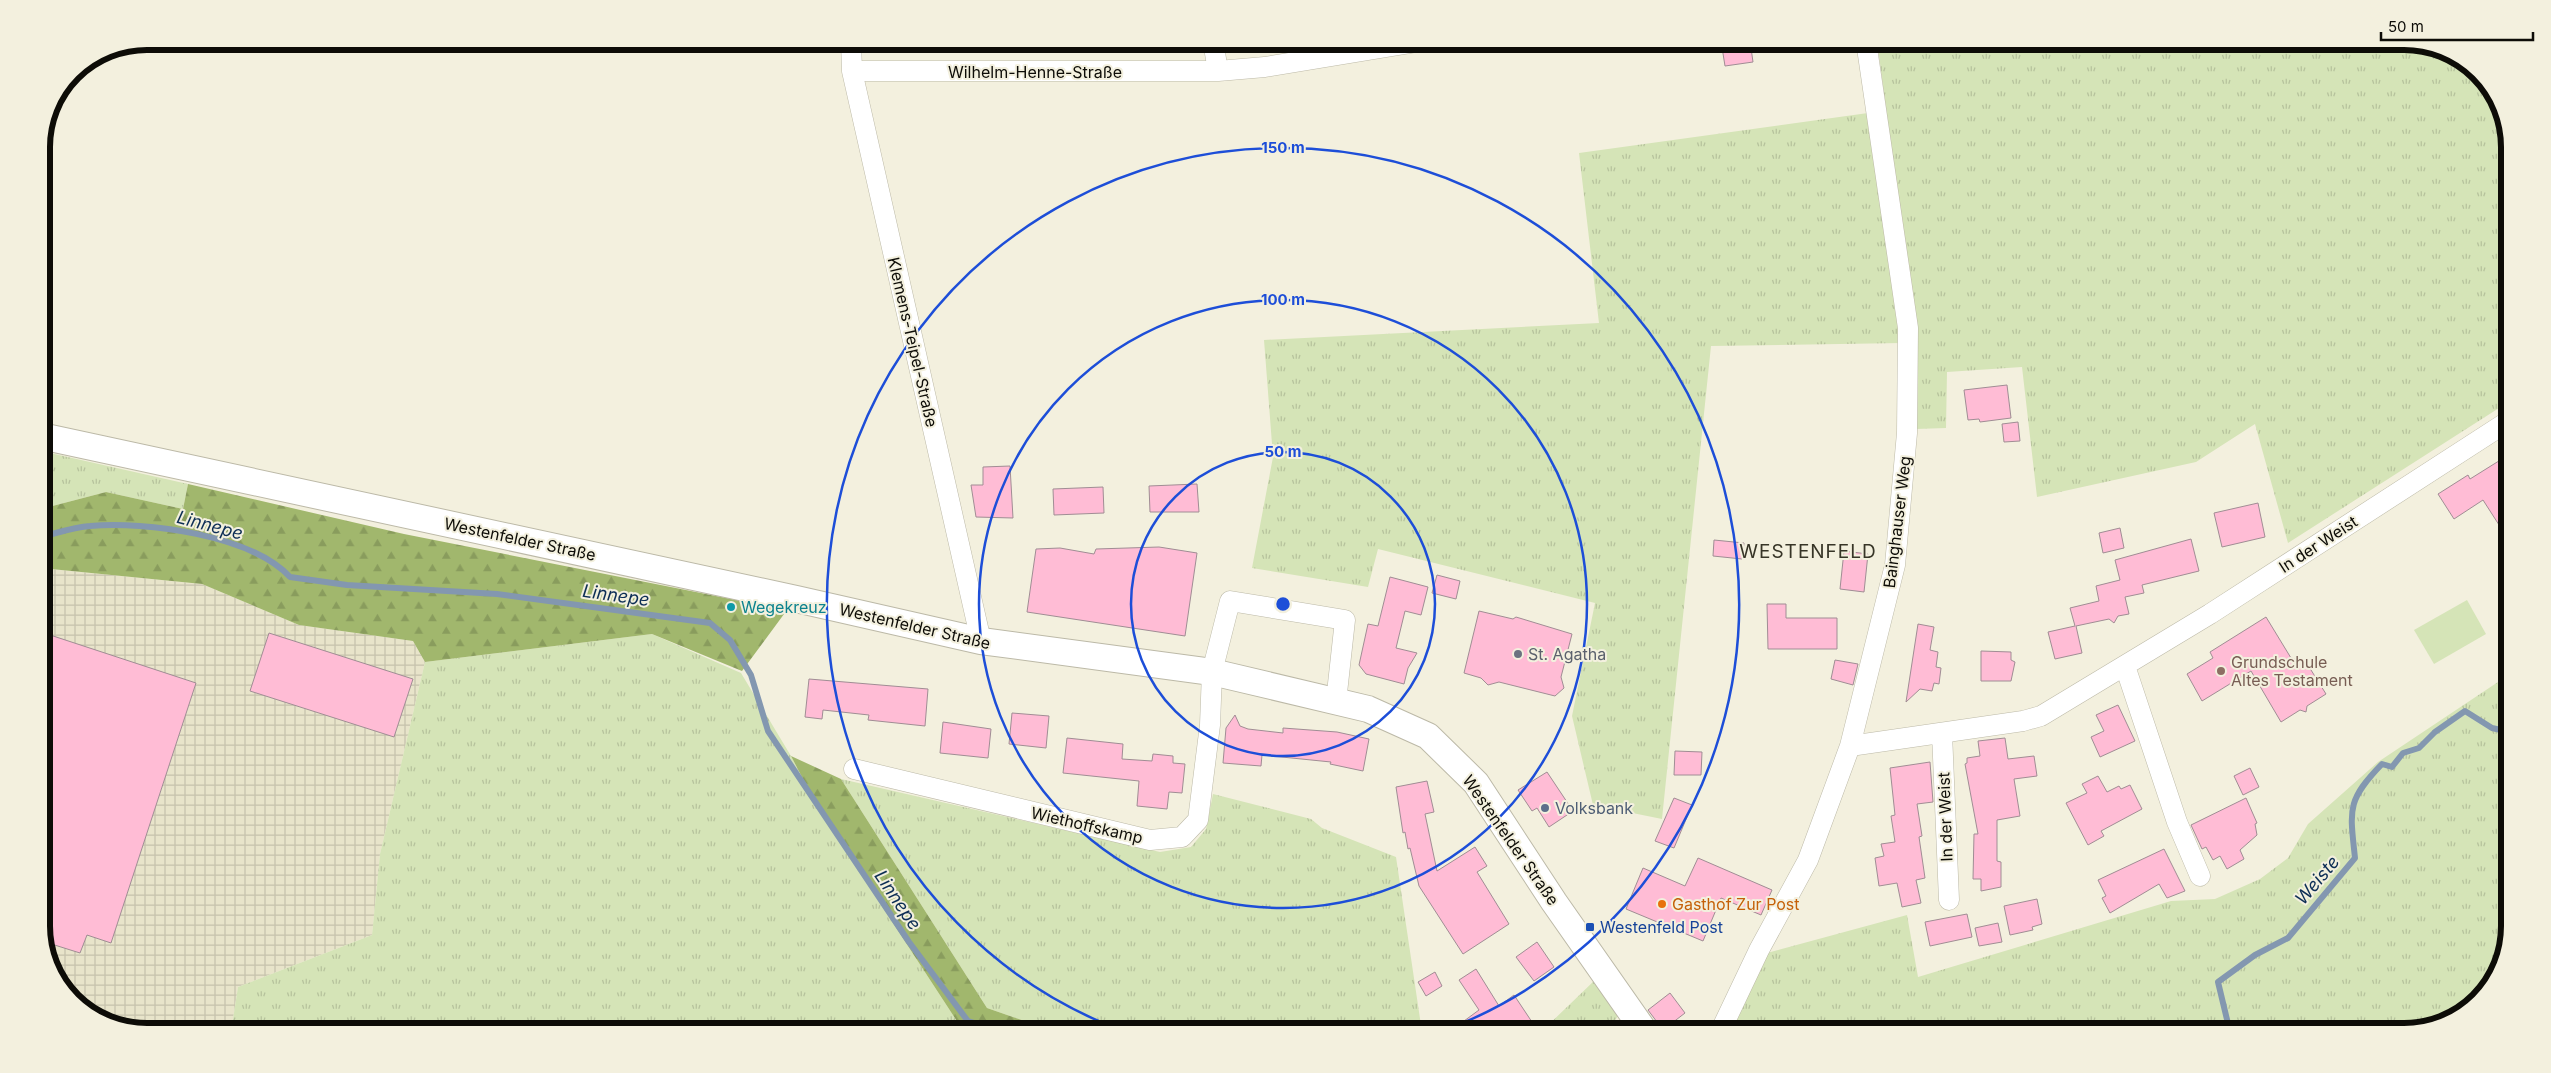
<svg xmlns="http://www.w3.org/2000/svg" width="2551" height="1073" viewBox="0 0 2551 1073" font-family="Inter,sans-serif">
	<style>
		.industrial { fill: url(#industrial-grid) }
		.grass { fill: url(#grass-tufts) }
		.forest { fill: url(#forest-firs) }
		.garden { fill: #d5e4b7 }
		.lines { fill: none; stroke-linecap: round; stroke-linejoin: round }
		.stream { stroke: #8397b0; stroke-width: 6 }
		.building { fill: #ffbcd5; stroke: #a08d94 }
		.minor-casing { stroke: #bcb9a7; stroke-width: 21 }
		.major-casing { stroke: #bcb9a7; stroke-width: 28 }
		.minor { stroke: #fff; stroke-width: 20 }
		.major { stroke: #fff; stroke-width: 26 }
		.ring { fill: none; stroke: #1d4ed8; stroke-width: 2.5 }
		.culture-dot { fill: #0f9aa8; stroke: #f3f0de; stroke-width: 2 }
		.worship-dot { fill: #6b7280; stroke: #f3f0de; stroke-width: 2 }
		.education-dot { fill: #8d6e63; stroke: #f3f0de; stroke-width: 2 }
		.service-dot { fill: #5c6f8a; stroke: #f3f0de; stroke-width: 2 }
		.food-dot { fill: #e8710a; stroke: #f3f0de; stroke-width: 2 }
		.transit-dot { fill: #1a4fb4; stroke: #f3f0de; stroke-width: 2 }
		.labels { text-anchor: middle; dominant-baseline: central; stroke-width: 4; stroke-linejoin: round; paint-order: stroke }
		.street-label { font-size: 16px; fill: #0d0c07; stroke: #f3f0de }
		.culture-label { font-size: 16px; fill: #0d838f; stroke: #f3f0de; text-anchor: start }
		.worship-label { font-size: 16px; fill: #5b616d; stroke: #f3f0de; text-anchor: start }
		.education-label { font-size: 16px; fill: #785e54; stroke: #f3f0de; text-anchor: start }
		.service-label { font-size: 16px; fill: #4e5e75; stroke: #f3f0de; text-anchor: start }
		.food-label { font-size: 16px; fill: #c56008; stroke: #f3f0de; text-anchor: start }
		.transit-label { font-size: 16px; fill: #164399; stroke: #f3f0de; text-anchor: start }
		.water-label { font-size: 18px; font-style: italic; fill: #0d2e55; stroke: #f3f0de }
		.quarter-label { font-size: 19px; letter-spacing: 1px; fill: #373527; stroke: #f3f0de }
		.rim { fill: none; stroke: #0d0c07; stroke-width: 6 }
		.centre { fill: #1d4ed8; stroke: #f3f0de; stroke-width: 2.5 }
		.ring-label { font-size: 15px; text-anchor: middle; font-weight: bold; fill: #1d4ed8; stroke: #f3f0de; stroke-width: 4; stroke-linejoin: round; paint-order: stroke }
	</style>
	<defs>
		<pattern id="industrial-grid" width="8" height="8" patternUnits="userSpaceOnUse" patternTransform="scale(1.25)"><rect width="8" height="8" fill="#e8e4ca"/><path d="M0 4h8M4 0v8" fill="none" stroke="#c6c2ac"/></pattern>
		<pattern id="grass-tufts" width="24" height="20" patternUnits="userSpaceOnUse" patternTransform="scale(1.25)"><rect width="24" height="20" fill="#d5e4b7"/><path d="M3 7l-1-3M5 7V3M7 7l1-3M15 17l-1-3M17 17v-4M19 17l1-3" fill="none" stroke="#b6c29c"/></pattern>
		<pattern id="forest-firs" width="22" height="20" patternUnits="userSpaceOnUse" patternTransform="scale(1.25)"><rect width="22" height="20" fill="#a1b76d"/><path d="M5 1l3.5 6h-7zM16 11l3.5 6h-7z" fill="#899c5d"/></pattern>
	</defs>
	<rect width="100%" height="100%" fill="#f3f0de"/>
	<!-- industrial -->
	<path class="industrial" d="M 41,568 L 202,584 L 299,625 L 413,641 L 425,662 L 380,854 L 372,935 L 238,987 L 231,1032 L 147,1032 L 107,1024 L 63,990 L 42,933 Z"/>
	<!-- grass -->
	<path class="grass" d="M 1877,41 L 2404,41 L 2444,49 L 2492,88 L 2510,141 L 2510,401 L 2288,543 L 2255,424 L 2196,462 L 2037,497 L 2022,367 L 1947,372 L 1946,428 L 1916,429 L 1917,342 Z
		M 1868,113 L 1902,343 L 1711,346 L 1662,819 L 1593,805 L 1572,716 L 1595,603 L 1378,549 L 1368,587 L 1252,568 L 1273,457 L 1264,340 L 1599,323 L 1579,153 Z
		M 41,451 L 188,484 L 183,509 L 106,492 L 41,509 Z
		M 652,634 L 741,673 L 791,756 L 818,808 L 964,1032 L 231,1032 L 238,987 L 372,935 L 380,854 L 425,662 Z
		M 2510,674 L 2510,926 L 2502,966 L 2463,1014 L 2404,1032 L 1731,1032 L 1767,953 L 1907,915 L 1918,977 L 2171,901 L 2215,899 L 2260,879 L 2288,858 L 2308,824 L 2378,762 Z
		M 841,779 L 1160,852 L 1191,847 L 1206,829 L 1213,794 L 1311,819 L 1322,828 L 1396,857 L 1422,1032 L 1056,1032 L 987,1008 Z
		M 1595,980 L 1619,1014 L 1608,1032 L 1541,1032 Z"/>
	<!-- forest -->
	<path class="forest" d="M 188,484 L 404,534 L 787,610 L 742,671 L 652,634 L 425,662 L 413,641 L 299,625 L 202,584 L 41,568 L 41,509 L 106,492 L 183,509 Z
		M 791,756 L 841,779 L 987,1008 L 1056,1032 L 964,1032 L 818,808 Z"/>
	<!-- garden -->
	<path class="garden" d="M 2467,600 L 2486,634 L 2434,664 L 2414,630 Z"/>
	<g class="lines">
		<!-- stream -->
		<path class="stream" d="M 41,537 C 57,533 74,527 90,526 C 146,521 251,535 290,577 L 347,585 L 497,594 L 710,623 L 730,640 L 751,675 L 768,731 L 909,942 L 976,1032
			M 968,1021 L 1003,1032
			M 2230,1032 L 2218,982 L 2255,955 L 2288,938 L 2355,858 C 2350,810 2346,801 2382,764 L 2392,767 L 2403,753 L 2419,748 L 2435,732 L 2465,711 L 2492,728 L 2505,731 L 2503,742 L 2510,749"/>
	</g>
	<!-- building -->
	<path class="building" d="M 1721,41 L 1750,41 L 1753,62 L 1725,66 Z
		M 2007,385 L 2011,418 L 1980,422 L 1979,419 L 1968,420 L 1964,390 Z
		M 2018,422 L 2020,441 L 2004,442 L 2002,424 Z
		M 2510,454 L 2510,542 L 2483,500 L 2454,519 L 2438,494 L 2468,475 L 2470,479 Z
		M 1010,466 L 1013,518 L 976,517 L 971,485 L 983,485 L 983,467 Z
		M 1197,484 L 1199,512 L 1150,512 L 1149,486 Z
		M 1103,487 L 1104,513 L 1054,515 L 1053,489 Z
		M 2258,503 L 2265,537 L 2222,547 L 2214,513 Z
		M 2120,528 L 2124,548 L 2103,553 L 2099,533 Z
		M 2191,539 L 2199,571 L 2142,585 L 2144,593 L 2125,597 L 2129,614 L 2118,616 L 2114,623 L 2109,619 L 2076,626 L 2082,653 L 2055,659 L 2048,632 L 2075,626 L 2070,608 L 2099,601 L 2096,586 L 2120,580 L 2115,560 Z
		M 1714,540 L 1744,543 L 1742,559 L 1713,556 Z
		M 1159,547 L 1197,553 L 1185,636 L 1027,612 L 1036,549 L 1060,548 L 1094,554 L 1096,549 Z
		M 1844,551 L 1868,554 L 1864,592 L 1840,589 Z
		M 1437,575 L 1460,581 L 1456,599 L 1432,593 Z
		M 1390,577 L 1428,587 L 1421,615 L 1405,611 L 1396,648 L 1417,653 L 1408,668 L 1404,684 L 1366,674 L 1359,665 L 1368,624 L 1378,626 Z
		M 1767,604 L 1786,604 L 1786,618 L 1837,618 L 1837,649 L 1768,649 Z
		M 1479,611 L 1513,619 L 1516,617 L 1572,634 L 1561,677 L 1564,688 L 1555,696 L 1499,682 L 1488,685 L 1481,678 L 1464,673 Z
		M 2266,617 L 2291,658 L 2306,662 L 2326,694 L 2307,706 L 2306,712 L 2300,710 L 2281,722 L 2251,671 L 2202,701 L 2187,674 L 2213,658 L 2210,652 Z
		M 1918,624 L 1934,627 L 1930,650 L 1938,652 L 1936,667 L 1941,668 L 1939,684 L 1934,683 L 1932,691 L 1920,689 L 1906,702 Z
		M 41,632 L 196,683 L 111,943 L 87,935 L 80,953 L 45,942 L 42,933 Z
		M 269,633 L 413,679 L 394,737 L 250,691 Z
		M 1981,651 L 2011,652 L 2011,660 L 2015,662 L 2011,681 L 1981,681 Z
		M 1835,660 L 1858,664 L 1853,685 L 1831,679 Z
		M 809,679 L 928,689 L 925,726 L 868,720 L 869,715 L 823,710 L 822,719 L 805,717 Z
		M 2118,705 L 2135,741 L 2100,757 L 2091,737 L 2104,731 L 2096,715 Z
		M 1012,713 L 1049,716 L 1046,748 L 1009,744 Z
		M 1235,715 L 1240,726 L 1248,729 L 1283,733 L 1283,728 L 1337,732 L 1369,739 L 1363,771 L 1330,764 L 1331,762 L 1262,755 L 1261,766 L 1223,763 L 1226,728 Z
		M 943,722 L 991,729 L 988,758 L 940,753 Z
		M 1067,738 L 1123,744 L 1122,759 L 1152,761 L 1153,754 L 1173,756 L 1173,763 L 1185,764 L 1182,793 L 1169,792 L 1167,809 L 1137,806 L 1139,781 L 1063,773 Z
		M 2005,738 L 2008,759 L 2034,756 L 2037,776 L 2014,779 L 2020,816 L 1997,820 L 1997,861 L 2001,862 L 2001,887 L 1981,891 L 1981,879 L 1973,879 L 1974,834 L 1978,834 L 1965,764 L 1967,763 L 1967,758 L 1980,756 L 1978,741 Z
		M 1675,751 L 1702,752 L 1701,775 L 1674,775 Z
		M 1930,762 L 1933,802 L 1917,804 L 1922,836 L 1919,837 L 1925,878 L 1916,880 L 1921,903 L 1902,907 L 1897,883 L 1879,886 L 1875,858 L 1884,856 L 1881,844 L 1895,842 L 1891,816 L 1895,815 L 1890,768 Z
		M 2250,768 L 2259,787 L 2243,795 L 2234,776 Z
		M 1547,772 L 1573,811 L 1549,827 L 1537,808 L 1532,811 L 1518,790 Z
		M 2098,776 L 2107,792 L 2119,786 L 2121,789 L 2130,785 L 2142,809 L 2101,831 L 2104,836 L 2088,845 L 2066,803 L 2087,793 L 2082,784 Z
		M 1427,781 L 1434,812 L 1425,814 L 1437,871 L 1475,847 L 1487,866 L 1477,872 L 1509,924 L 1463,954 L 1419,886 L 1410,848 L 1408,849 L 1405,832 L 1403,833 L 1396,787 Z
		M 1674,798 L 1692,805 L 1674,848 L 1655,841 Z
		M 2246,798 L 2257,823 L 2255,824 L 2257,835 L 2240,850 L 2244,859 L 2227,869 L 2220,856 L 2213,860 L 2206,847 L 2202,849 L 2191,825 Z
		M 2164,849 L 2185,891 L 2167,898 L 2159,884 L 2110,913 L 2102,898 L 2106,896 L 2098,880 Z
		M 1698,858 L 1772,890 L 1761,915 L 1721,898 L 1703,941 L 1626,909 L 1643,868 L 1685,886 Z
		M 2037,899 L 2042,924 L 2032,927 L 2033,930 L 2010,935 L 2004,906 Z
		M 1967,914 L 1972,937 L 1930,946 L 1925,922 Z
		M 1998,923 L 2002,942 L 1979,946 L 1975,928 Z
		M 1537,942 L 1554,967 L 1534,981 L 1516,957 Z
		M 1476,969 L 1499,1006 L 1514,995 L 1532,1022 L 1523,1032 L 1449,1032 L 1479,1010 L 1459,980 Z
		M 1435,972 L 1442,986 L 1426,996 L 1418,982 Z
		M 1670,993 L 1685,1013 L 1663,1030 L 1648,1010 Z"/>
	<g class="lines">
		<defs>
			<path id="minor" d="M 851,41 L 852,71 L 981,641
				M 1213,41 L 1218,71
				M 852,71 L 1218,71 L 1265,67 L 1423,41
				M 2125,666 L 2177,822 L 2200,876
				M 1942,733 L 1949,900
				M 1850,746 L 2023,721 L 2041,716 L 2210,614 L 2510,420
				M 854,769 L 1150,840 L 1182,837 L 1198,820 L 1210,725 L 1212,672 L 1230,601 L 1345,620 L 1336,702
				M 1720,1032 L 1759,950 L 1808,860 L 1850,746 L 1895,565 L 1907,433 L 1908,328 L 1866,41"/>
			<path id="major" d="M 41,436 L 796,599 L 981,641 L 1212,672 L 1368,709 L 1428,736 L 1476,783 L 1554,902 L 1645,1032"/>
		</defs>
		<!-- minor casing -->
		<use href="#minor" class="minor-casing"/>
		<!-- major casing -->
		<use href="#major" class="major-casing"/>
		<!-- minor -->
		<use href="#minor" class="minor"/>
		<!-- major -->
		<use href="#major" class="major"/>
	</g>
	<!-- distance rings -->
	<g class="ring">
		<circle cx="1283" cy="604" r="152"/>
		<circle cx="1283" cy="604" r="304"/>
		<path d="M1123 1031A456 456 0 1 1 1443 1031"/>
	</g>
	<!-- markers -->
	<circle class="culture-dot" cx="731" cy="607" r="5"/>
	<circle class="worship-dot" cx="1518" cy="654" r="5"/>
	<circle class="education-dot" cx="2221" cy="671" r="5"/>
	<circle class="service-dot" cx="1545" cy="808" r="5"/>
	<circle class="food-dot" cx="1662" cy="904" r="5"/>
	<rect class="transit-dot" x="1585" y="922" width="10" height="10" rx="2.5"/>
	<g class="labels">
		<!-- street labels -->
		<g class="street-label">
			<text x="1035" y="72">Wilhelm-Henne-Straße</text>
			<text transform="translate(913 342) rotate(77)">Klemens-Teipel-Straße</text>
			<text transform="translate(1897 522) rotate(-83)">Bainghauser Weg</text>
			<text transform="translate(520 539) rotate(12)">Westenfelder Straße</text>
			<text transform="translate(2318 544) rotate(-33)">In der Weist</text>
			<text transform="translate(915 626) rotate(13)">Westenfelder Straße</text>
			<text transform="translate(1945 817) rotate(-92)">In der Weist</text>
			<text transform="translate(1087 825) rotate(13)">Wiethoffskamp</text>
			<text transform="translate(1511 840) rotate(55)">Westenfelder Straße</text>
		</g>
		<!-- culture labels -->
		<g class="culture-label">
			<text x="741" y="607">Wegekreuz</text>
		</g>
		<!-- worship labels -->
		<g class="worship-label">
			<text x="1528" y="654">St. Agatha</text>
		</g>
		<!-- education labels -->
		<g class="education-label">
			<text x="2231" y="662">Grundschule<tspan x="2231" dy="18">Altes Testament</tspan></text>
		</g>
		<!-- service labels -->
		<g class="service-label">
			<text x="1555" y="808">Volksbank</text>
		</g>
		<!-- food labels -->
		<g class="food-label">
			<text x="1672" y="904">Gasthof Zur Post</text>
		</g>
		<!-- transit labels -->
		<g class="transit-label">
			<text x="1600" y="927">Westenfeld Post</text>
		</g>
		<!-- water labels -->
		<g class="water-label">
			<text transform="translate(210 525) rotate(15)">Linnepe</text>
			<text transform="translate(616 595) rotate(8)">Linnepe</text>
			<text transform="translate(2317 880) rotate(-50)">Weiste</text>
			<text transform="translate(898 900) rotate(56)">Linnepe</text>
		</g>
		<!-- quarter labels -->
		<g class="quarter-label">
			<text x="1808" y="551">WESTENFELD</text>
		</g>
	</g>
	<!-- crop -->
	<path d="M0 0H2551V1073H0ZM147 50H2404A97 97 0 0 1 2501 147V926A97 97 0 0 1 2404 1023H147A97 97 0 0 1 50 926V147A97 97 0 0 1 147 50Z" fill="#f3f0de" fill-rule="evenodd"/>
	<path class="rim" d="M147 50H2404A97 97 0 0 1 2501 147V926A97 97 0 0 1 2404 1023H147A97 97 0 0 1 50 926V147A97 97 0 0 1 147 50Z"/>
	<circle cx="1283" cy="604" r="8" class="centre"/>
	<g class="ring-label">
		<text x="1283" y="153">150 m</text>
		<text x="1283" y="305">100 m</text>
		<text x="1283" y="457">50 m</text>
	</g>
	<!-- scale -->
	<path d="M2381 32v8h152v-8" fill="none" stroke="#0d0c07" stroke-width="2.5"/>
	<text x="2388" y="32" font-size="15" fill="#0d0c07" stroke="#f3f0de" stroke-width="4" paint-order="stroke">50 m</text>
</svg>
